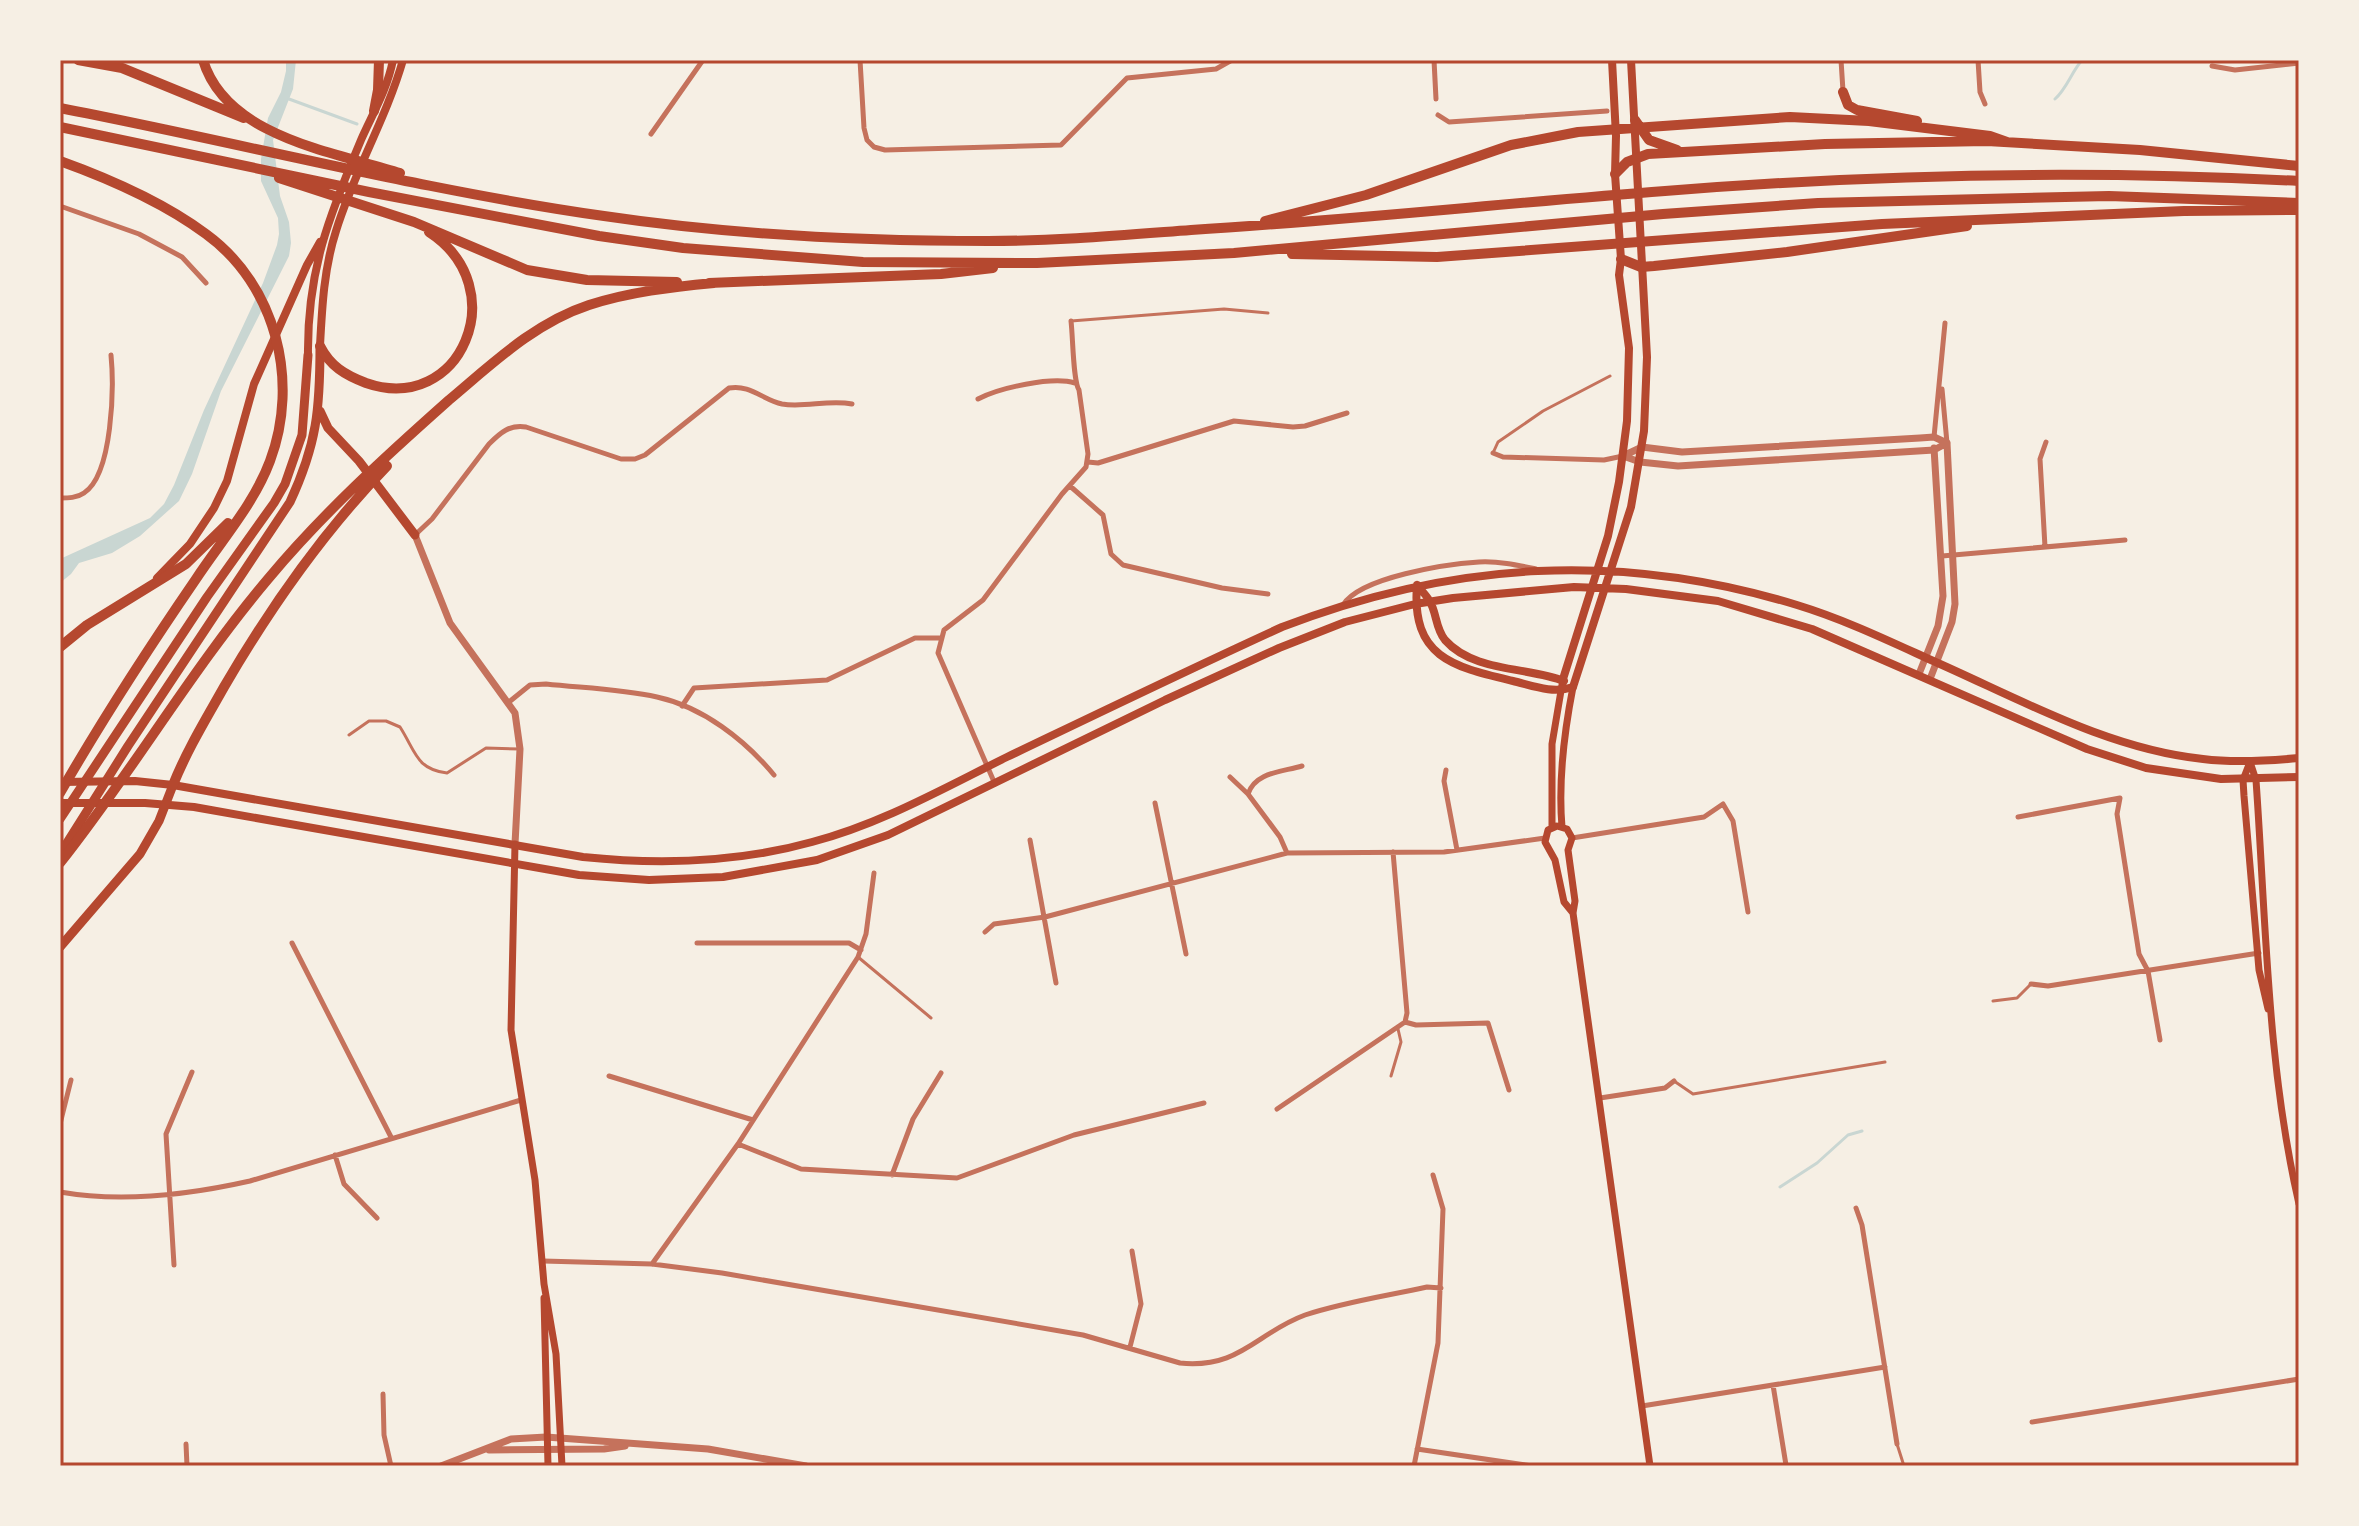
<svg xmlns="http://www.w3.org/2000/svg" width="2359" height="1526" viewBox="0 0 2359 1526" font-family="Signika,sans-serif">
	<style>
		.water { fill: #c9d6d2 }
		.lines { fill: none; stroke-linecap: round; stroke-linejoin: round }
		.stream { stroke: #c9d6d2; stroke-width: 3 }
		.service { stroke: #c5725c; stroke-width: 3 }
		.minor { stroke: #c5725c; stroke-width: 5 }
		.tertiary { stroke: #c5725c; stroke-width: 7 }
		.secondary { stroke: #b5482f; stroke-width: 7 }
		.primary { stroke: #b5482f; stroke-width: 8 }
		.trunk { stroke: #b5482f; stroke-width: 9 }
		.motorway { stroke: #b5482f; stroke-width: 10 }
		.neatline { fill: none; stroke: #b5482f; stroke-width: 3 }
	</style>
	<rect width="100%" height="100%" fill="#f6efe4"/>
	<!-- water -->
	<path class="water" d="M 286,60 L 296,60 L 293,89 L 273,140 L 280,196 L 289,222 L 291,243 L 289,256 L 221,391 L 192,474 L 179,501 L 140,536 L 112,553 L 79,563 L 71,574 L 60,583 L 60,559 L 150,518 L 164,504 L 174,485 L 204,410 L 263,283 L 277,245 L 279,234 L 278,218 L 261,181 L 261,159 L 268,118 L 281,92 L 286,71 Z"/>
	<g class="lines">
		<!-- stream -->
		<path class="stream" d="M 289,99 L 357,124
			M 2055,99 C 2067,88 2071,73 2082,60
			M 1780,1187 L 1817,1163 L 1848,1135 L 1862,1131"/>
		<!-- service -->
		<path class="service" d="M 1071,321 L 1224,309 L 1268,313
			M 1493,453 L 1498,442 L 1543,411 L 1610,376
			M 349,735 L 369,721 L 386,721 L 400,727 C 416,752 416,769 447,773 L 486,748 L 520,749
			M 858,957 L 931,1018
			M 1993,1001 L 2017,998 L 2031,984
			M 1391,1076 L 1401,1042 L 1398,1029
			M 1674,1081 L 1693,1094 L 1885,1062
			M 1897,1444 L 1904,1466"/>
		<!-- minor -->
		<path class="minor" d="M 860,60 L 864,128 L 867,140 L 874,147 L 885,150 L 1061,145 L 1127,78 L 1216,69 L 1232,60
			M 1434,60 L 1436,99
			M 1841,60 L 1843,91
			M 1978,60 L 1980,92 L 1985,104
			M 2212,66 L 2235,70 L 2299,63
			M 1438,115 L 1449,122 L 1607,111
			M 651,134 L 703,60
			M 60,206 L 139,234 L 182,257 L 206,283
			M 1942,389 L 1947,443
			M 978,399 C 999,388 1052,376 1075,383
			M 1934,437 L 1945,323
			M 1493,453 L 1503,457 L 1604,460 L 1623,456
			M 1088,462 L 1098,463 L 1234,421 L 1293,427 L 1305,426 L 1347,413
			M 1070,486 L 1103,515 L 1111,554 L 1123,565 L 1222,588 L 1268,594
			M 60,498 C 68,498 77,498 84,493 C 113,474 114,386 111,355
			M 416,534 L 432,519 L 489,444 C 500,433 510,424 526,427 L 621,459 L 635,459 L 645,455 L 729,388 C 750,384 763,400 782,404 C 805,408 829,399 852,404
			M 2045,547 L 2040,459 L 2046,442
			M 1942,556 L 2125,540
			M 1343,605 C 1360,577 1447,564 1479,562 C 1499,561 1517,565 1536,569
			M 509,702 L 530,685 L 546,684 C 583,688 621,689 657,697 C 703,707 745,740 774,775
			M 682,706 L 694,688 L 827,680 L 915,638 L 940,638
			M 1446,770 L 1444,781 L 1457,850
			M 1230,777 L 1248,794
			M 995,784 L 938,653 L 944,630 L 983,600 L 1062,494 L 1086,467 L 1088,454 L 1079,390 C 1073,381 1073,337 1071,321
			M 1155,803 L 1186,954
			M 2018,817 L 2120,798 L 2117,814 L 2139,954 L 2148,971 L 2160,1040
			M 1572,838 L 1704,817 L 1723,804 L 1733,821 L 1748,912
			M 1030,840 L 1056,983
			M 1287,853 L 1280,837 L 1248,794 C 1255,772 1282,772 1302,766
			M 985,932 L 994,924 L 1045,917 L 1287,853 L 1444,852 L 1545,838
			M 292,943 L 391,1137
			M 697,943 L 849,943 L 861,950
			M 2031,984 L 2048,986 L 2259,953
			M 1405,1022 L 1416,1025 L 1488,1023 L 1509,1090
			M 609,1076 L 753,1120
			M 1600,1098 L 1665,1088 L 1674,1081
			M 1277,1109 L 1405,1022 L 1407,1013 L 1393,852
			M 60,1124 L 71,1080
			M 738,1144 L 801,1169 L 957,1178 L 1074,1135 L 1204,1103
			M 335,1155 L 344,1184 L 377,1218
			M 892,1175 L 913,1119 L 941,1073
			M 60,1192 C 123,1203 188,1195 250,1181 L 521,1100
			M 1856,1208 L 1862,1225 L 1897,1444
			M 543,1261 L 652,1264 L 722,1273 L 1083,1335 L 1180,1363 C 1240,1369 1256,1333 1305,1315 C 1344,1302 1386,1296 1427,1287 L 1441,1288
			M 652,1264 L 738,1144 L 858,957 L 866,934 L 874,873
			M 174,1265 L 166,1134 L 192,1072
			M 1130,1347 L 1141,1304 L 1132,1251
			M 1773,1385 L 1786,1465
			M 383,1394 L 384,1435 L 391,1466
			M 1642,1406 L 1885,1367
			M 2032,1422 L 2299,1379
			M 186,1444 L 187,1466
			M 1417,1449 L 1532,1466
			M 1414,1466 L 1438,1343 L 1443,1209 L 1433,1175"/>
		<!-- tertiary -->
		<path class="tertiary" d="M 1623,456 L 1642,447 L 1682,452 L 1920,438 L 1934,437 L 1947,443
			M 1623,456 L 1640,462 L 1678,466 L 1934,450 L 1947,443
			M 415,535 L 450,623 L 515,713 L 520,749 L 515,844
			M 1919,674 L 1938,626 L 1943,596 L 1934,448
			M 1930,679 L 1952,622 L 1955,604 L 1947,443
			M 489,1450 L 604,1449 L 625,1446
			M 441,1466 L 511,1439 L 546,1437 L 708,1449 L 806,1466"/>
		<!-- secondary -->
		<path class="secondary" d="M 2250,762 L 2256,780 C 2266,921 2267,1066 2299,1204
			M 2250,762 L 2243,780 L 2244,796 L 2259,970 L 2268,1009
			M 1562,827 C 1558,780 1564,733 1573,687
			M 1552,828 L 1552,744 L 1563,679
			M 515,844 L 511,1030 L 535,1180 L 544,1284 L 556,1354 L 562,1466
			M 1573,913 L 1564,902 L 1555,860 L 1545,842 L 1548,830 L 1557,826 L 1567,829 L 1572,838 L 1568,850 L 1575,901 L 1573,913 L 1650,1466
			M 544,1298 L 548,1466"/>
		<!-- primary -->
		<path class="primary" d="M 320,346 C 322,307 324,268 336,231 C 354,172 386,119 403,60
			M 308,355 C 307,271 329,216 361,140 C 373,113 387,90 393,60
			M 157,578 L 190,544 L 214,508 L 227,481 L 254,384 L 307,265 L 320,242
			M 1417,585 C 1411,658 1454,667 1513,681 C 1533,686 1553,694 1573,687
			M 1417,585 C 1421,590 1426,595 1429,600 C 1437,612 1435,628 1445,640 C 1473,672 1528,667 1564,681
			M 1563,679 L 1608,536 L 1619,482 L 1627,421 L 1629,348 L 1619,275 L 1621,259 L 1615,174 L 1616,136 L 1612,60
			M 1573,687 L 1631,507 L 1644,431 L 1647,357 L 1631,60
			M 60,782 L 135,781 L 173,785 L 583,857 C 661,865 737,863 812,842 C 881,824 944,788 1007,757 C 1099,713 1190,669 1282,627 C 1453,561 1621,551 1797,605 C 1843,619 1887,640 1931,660 C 2018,698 2107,749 2203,759 C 2235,763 2267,761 2299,758
			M 60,803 L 145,803 L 194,807 L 579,875 L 649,880 L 723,877 L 817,860 L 888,835 L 1165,700 L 1279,648 L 1345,622 L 1415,604 L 1453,598 L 1574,587 L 1626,589 L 1718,601 L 1812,629 L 2087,749 L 2146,768 L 2221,779 L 2299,777"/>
		<!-- trunk -->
		<path class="trunk" d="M 320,411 L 328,428 L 359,461 L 415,535
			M 60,819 L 207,597 L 274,503 L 285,484 L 302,435 L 308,355
			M 60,854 L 128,746 L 290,502 C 317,444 320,409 320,346
			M 60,947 L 140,854 L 159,821 L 173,785"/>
		<!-- motorway -->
		<path class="motorway" d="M 78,60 L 122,68 L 244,118
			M 203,60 C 226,137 334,152 400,173
			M 1843,92 L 1848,105 L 1857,110 L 1917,121
			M 60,108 C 241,143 421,190 604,216 C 731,235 860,241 988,241 C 1056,241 1124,235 1191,230 C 1350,220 1507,203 1665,191 C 1876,174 2088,170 2299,181
			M 374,111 L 378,90 L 379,60
			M 1635,120 L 1649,140 L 1677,150
			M 60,127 L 369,192 L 599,236 L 683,248 L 863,262 L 1037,263 L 1234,253 L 1663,214 L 1818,203 L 2109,196 L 2299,203
			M 60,161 C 110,179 163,202 206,234 C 276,285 300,381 270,461 C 254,504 221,541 196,579 C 148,649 102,720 60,793
			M 1615,174 L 1627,162 L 1648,154 L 1825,144 L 1987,141 L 2140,150 L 2299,166
			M 279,178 L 414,222 L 527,270 L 587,280 L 677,282
			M 1265,221 L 1366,195 L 1511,145 L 1578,132 L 1790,117 L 1869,121 L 1990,136 L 2007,142
			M 1292,254 L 1437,257 L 1882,224 L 2184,211 L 2299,210
			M 1621,259 L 1641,267 L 1654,266 L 1787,252 L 1967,226
			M 709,283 L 941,274 L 993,268
			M 320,346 C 330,366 345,375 366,383 C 461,416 515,288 429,232
			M 60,647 L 87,625 L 186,564 L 228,523
			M 173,785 C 187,750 206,719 224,687 C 270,608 323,532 387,466
			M 60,863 C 133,771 192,669 268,579 C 322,514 386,456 449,400 C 492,364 534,323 589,305 C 629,292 672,287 714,283"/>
	</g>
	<!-- border -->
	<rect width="2359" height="1526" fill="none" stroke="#f6efe4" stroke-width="124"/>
	<rect x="62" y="62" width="2235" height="1402" class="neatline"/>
</svg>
